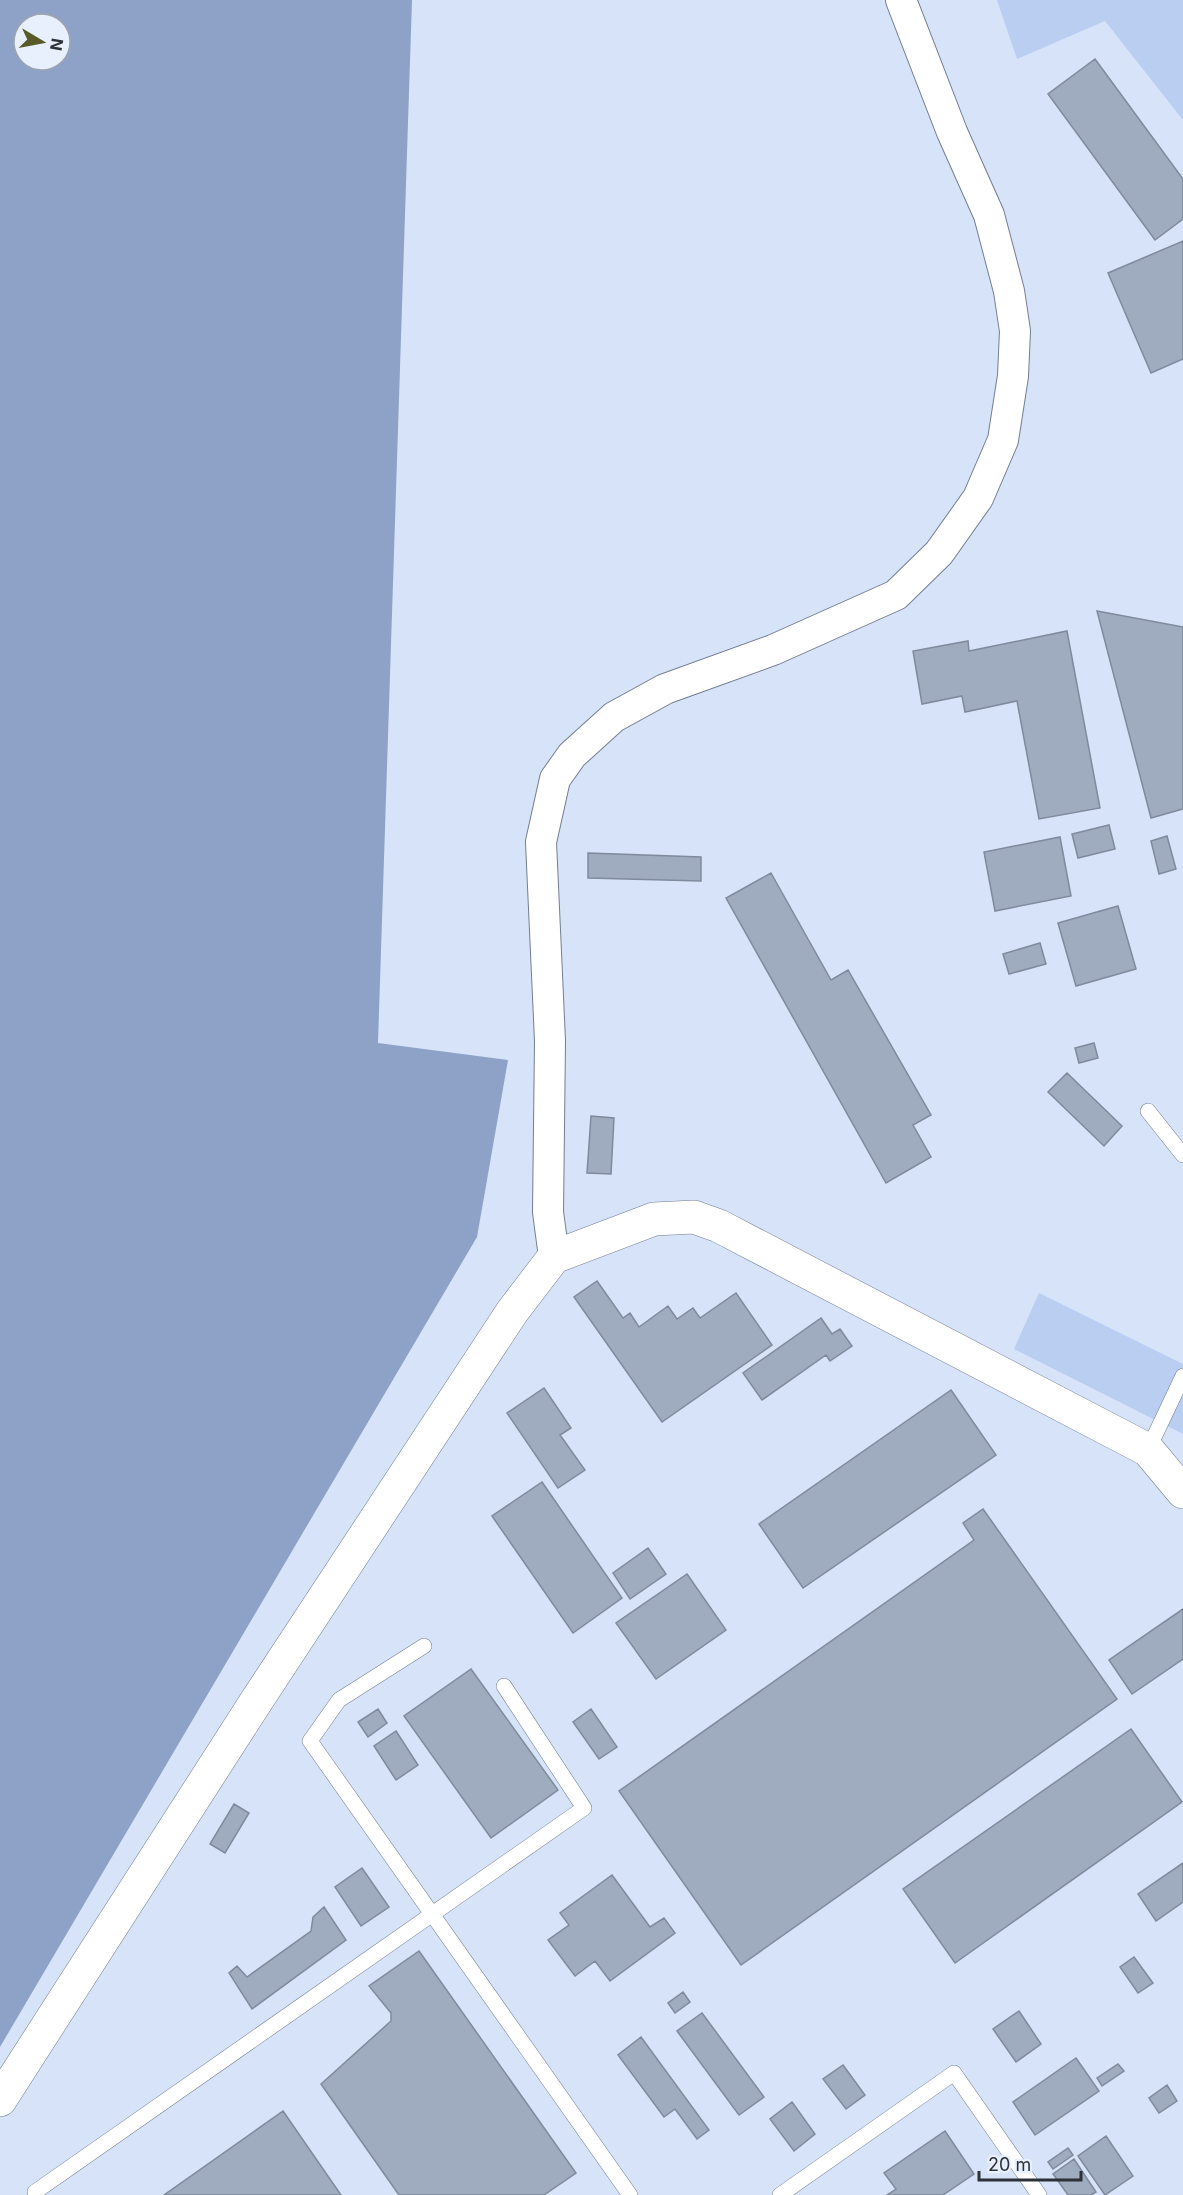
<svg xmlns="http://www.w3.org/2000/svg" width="1183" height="2195" viewBox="0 0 1183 2195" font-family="Inter,sans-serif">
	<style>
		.green { fill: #bacef1 }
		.water { fill: #8da2c6; fill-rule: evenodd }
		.building { fill: #9fabbf; stroke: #7f8a9d; stroke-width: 1.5 }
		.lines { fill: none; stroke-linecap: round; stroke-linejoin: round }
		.service-casing { stroke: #737e91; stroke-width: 16 }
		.minor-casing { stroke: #737e91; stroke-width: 32 }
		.tertiary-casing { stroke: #737e91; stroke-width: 34 }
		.service { stroke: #fff; stroke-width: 15 }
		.minor { stroke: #fff; stroke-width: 30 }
		.tertiary { stroke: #fff; stroke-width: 33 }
	</style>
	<rect width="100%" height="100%" fill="#d7e3f8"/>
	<!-- green -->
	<path class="green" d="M 997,0 L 1183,0 L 1183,120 L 1105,21 L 1017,59 Z
		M 1039,1293 L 1183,1364 L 1183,1434 L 1014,1349 Z"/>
	<!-- water -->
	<path class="water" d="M 0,0 L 412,0 L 378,1043 L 508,1060 L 477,1237 L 0,2047 ZM 24,24 L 60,24 L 60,60 L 24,60 Z"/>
	<!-- building -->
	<path class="building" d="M 1095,59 L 1183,179 L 1183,219 L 1155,240 L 1048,94 Z
		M 1183,241 L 1183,359 L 1151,373 L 1108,273 Z
		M 1097,611 L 1183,627 L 1183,809 L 1151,818 Z
		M 1067,631 L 1100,808 L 1039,819 L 1017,701 L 965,712 L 962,696 L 922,704 L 913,651 L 968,641 L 969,651 Z
		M 1109,825 L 1115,849 L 1078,858 L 1072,834 Z
		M 1167,836 L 1176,869 L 1159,874 L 1151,841 Z
		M 1060,837 L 1071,896 L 995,911 L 984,852 Z
		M 588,853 L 701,857 L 701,881 L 588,878 Z
		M 771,873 L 831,980 L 848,970 L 931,1115 L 913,1125 L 931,1157 L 886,1183 L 726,898 Z
		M 1118,906 L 1136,969 L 1076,986 L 1058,923 Z
		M 1040,943 L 1046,964 L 1009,974 L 1003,954 Z
		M 1094,1043 L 1098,1058 L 1079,1063 L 1075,1048 Z
		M 1067,1073 L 1122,1126 L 1104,1146 L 1048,1092 Z
		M 591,1116 L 614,1118 L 611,1174 L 587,1173 Z
		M 597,1281 L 623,1318 L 630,1313 L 639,1327 L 668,1306 L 677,1319 L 693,1308 L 700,1318 L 736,1293 L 772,1345 L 662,1422 L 574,1297 Z
		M 821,1318 L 832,1334 L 840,1329 L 852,1346 L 830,1361 L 826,1355 L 762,1400 L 743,1373 Z
		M 544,1388 L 571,1428 L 560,1435 L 585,1470 L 558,1488 L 507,1413 Z
		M 951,1390 L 996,1455 L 803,1588 L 759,1524 Z
		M 542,1482 L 622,1598 L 573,1633 L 492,1516 Z
		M 983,1509 L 1117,1699 L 741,1965 L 619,1791 L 974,1540 L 963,1523 Z
		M 648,1548 L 666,1574 L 630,1599 L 613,1573 Z
		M 687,1574 L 726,1630 L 656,1679 L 616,1623 Z
		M 1183,1609 L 1183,1659 L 1132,1694 L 1109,1660 Z
		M 471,1669 L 558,1790 L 491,1838 L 404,1716 Z
		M 378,1709 L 387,1723 L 368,1737 L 358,1722 Z
		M 591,1709 L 617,1747 L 599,1759 L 573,1722 Z
		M 1131,1729 L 1182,1802 L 955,1963 L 903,1889 Z
		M 396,1731 L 418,1765 L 396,1780 L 374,1746 Z
		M 234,1804 L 249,1813 L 225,1853 L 210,1844 Z
		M 1183,1863 L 1183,1902 L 1156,1921 L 1138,1894 Z
		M 362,1868 L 389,1907 L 361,1926 L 335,1887 Z
		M 612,1875 L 650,1927 L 664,1918 L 675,1933 L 610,1981 L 595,1961 L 575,1976 L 548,1940 L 569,1925 L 560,1913 Z
		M 324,1907 L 346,1940 L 252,2009 L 229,1973 L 237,1966 L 247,1977 L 311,1931 L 313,1917 Z
		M 419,1951 L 576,2173 L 544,2195 L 399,2195 L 321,2084 L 391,2021 L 391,2013 L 369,1986 Z
		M 1134,1957 L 1153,1983 L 1138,1993 L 1120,1967 Z
		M 683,1992 L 690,2002 L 675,2013 L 668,2003 Z
		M 1019,2011 L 1041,2044 L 1016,2062 L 993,2029 Z
		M 702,2013 L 764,2097 L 739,2115 L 677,2031 Z
		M 641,2037 L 709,2130 L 697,2139 L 675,2109 L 664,2117 L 618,2055 Z
		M 1076,2058 L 1099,2091 L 1035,2135 L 1013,2102 Z
		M 1118,2064 L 1124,2071 L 1102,2086 L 1097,2078 Z
		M 843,2065 L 865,2095 L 846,2109 L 823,2079 Z
		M 1167,2085 L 1177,2101 L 1159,2113 L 1149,2098 Z
		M 792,2102 L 815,2134 L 794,2151 L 770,2119 Z
		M 283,2111 L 341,2195 L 164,2195 Z
		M 945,2131 L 974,2174 L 943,2195 L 887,2195 L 896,2189 L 884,2173 Z
		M 1106,2136 L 1133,2176 L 1105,2195 L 1078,2156 Z
		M 1068,2148 L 1073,2155 L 1053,2169 L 1048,2162 Z
		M 1074,2159 L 1096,2192 L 1091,2195 L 1068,2195 L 1053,2174 Z"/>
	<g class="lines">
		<defs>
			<path id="service" d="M 1148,1111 L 1183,1155
				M 1148,1450 L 1183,1376
				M 424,1646 L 339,1700 L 310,1741 L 630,2195
				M 37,2195 L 35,2192 L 584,1808 L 504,1686
				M 780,2195 L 954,2073 L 1039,2195"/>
			<path id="minor" d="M 554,1257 L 548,1212 L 550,1041 L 541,842 L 555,779 L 572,755 L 614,717 L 665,689 L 773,650 L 896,595 L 939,553 L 978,498 L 1003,440 L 1013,376 L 1015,331 L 1009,291 L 989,215 L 952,132 L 901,0"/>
			<path id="tertiary" d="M 0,2100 L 257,1700 L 512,1312 L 554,1257 L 654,1219 L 694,1217 L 719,1226 L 1148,1450 L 1183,1492"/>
		</defs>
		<!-- service casing -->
		<use href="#service" class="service-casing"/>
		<!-- minor casing -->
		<use href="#minor" class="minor-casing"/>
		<!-- tertiary casing -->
		<use href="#tertiary" class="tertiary-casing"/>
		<!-- service -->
		<use href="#service" class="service"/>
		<!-- minor -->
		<use href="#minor" class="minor"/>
		<!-- tertiary -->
		<use href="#tertiary" class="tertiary"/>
	</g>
	<!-- north arrow -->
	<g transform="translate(42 42) rotate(100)"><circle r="28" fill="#e8f0fd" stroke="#9da4af" stroke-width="1.5"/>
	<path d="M0-4.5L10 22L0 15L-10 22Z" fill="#585b28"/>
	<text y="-9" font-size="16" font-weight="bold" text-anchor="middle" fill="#2d3139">N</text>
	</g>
	<!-- scale -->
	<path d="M979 2171v9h102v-9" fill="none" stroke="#2d3139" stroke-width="3"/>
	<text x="988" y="2171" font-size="18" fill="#2d3139" stroke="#e8f0fd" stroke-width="4.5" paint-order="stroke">20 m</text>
</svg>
